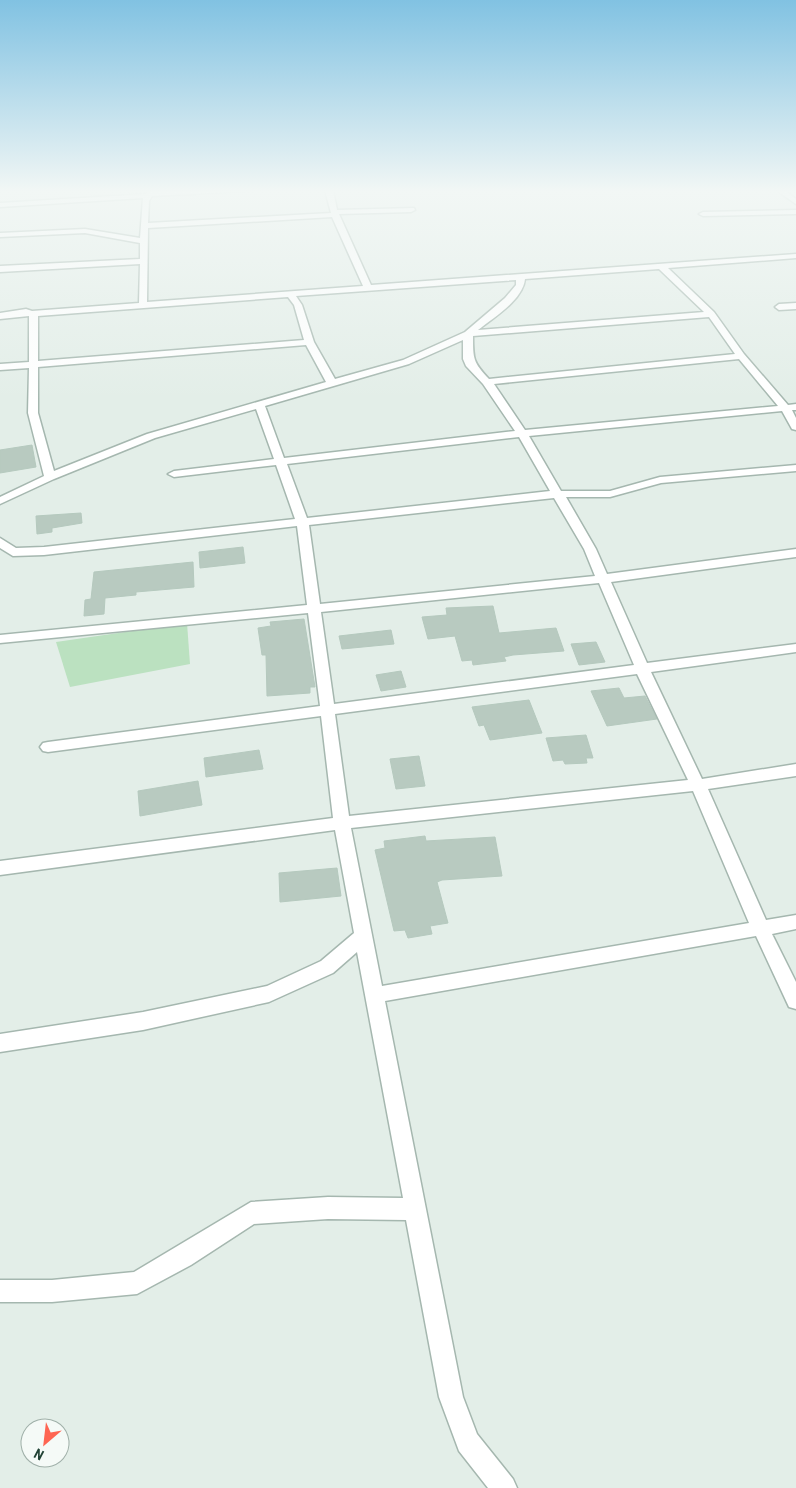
<svg xmlns="http://www.w3.org/2000/svg" width="796" height="1488" viewBox="0 0 796 1488" font-family="'Roboto Condensed',sans-serif">
	<style>
		.green { fill: #bbe1c0 }
		.building { fill: #b8cac0; stroke: #b5c9be }
		.lines { fill: none; stroke-linecap: round; stroke-linejoin: round }
		.minor-casing { stroke: #a5b7af; stroke-width: 3 }
		.minor { fill: #fff; fill-rule: evenodd }
	</style>
	<rect width="100%" height="100%" fill="#e3eee8"/>
	<!-- green -->
	<path class="green" d="M 187,623 L 190,664 L 70,687 L 56,642 Z"/>
	<!-- building -->
	<path class="building" d="M 32,445 L 36,467 L 0,473 L 0,450 Z
		M 81,513 L 82,523 L 52,528 L 52,532 L 37,534 L 36,516 Z
		M 243,547 L 245,563 L 200,568 L 199,552 Z
		M 193,562 L 194,587 L 136,592 L 136,595 L 105,598 L 104,614 L 84,616 L 85,600 L 91,599 L 94,572 Z
		M 493,606 L 499,633 L 556,628 L 564,651 L 513,655 L 504,657 L 506,661 L 473,665 L 472,660 L 462,661 L 455,636 L 428,639 L 422,617 L 447,615 L 446,608 Z
		M 304,619 L 315,687 L 310,687 L 310,693 L 267,696 L 266,655 L 262,655 L 258,628 L 271,626 L 270,622 Z
		M 391,630 L 394,644 L 342,649 L 339,636 Z
		M 596,642 L 605,662 L 579,665 L 571,644 Z
		M 401,671 L 406,687 L 381,691 L 376,675 Z
		M 619,688 L 624,698 L 645,696 L 657,719 L 607,726 L 591,691 Z
		M 529,700 L 542,733 L 490,740 L 484,725 L 479,726 L 472,707 Z
		M 586,735 L 593,758 L 586,758 L 587,763 L 565,764 L 563,760 L 553,761 L 546,738 Z
		M 259,750 L 263,769 L 206,777 L 204,758 Z
		M 419,756 L 425,786 L 396,789 L 390,759 Z
		M 198,781 L 202,805 L 140,816 L 138,791 Z
		M 425,836 L 426,841 L 495,837 L 502,876 L 442,880 L 437,882 L 448,923 L 430,926 L 432,934 L 408,938 L 405,930 L 394,931 L 375,850 L 385,848 L 384,841 Z
		M 337,868 L 341,896 L 280,902 L 279,873 Z"/>
	<g class="lines">
		<defs>
			<path id="minor" d="M 148,190 L 263,190 L 152,196 L 149,201 L 148,223 L 331,213 L 325,190 L 333,190 L 337,210 L 414,208 L 415,210 L 411,212 L 339,214 L 371,285 L 796,254 L 796,258 L 668,268 L 714,312 L 744,354 L 788,405 L 796,404 L 796,410 L 792,410 L 796,418 L 796,430 L 792,429 L 782,411 L 529,436 L 561,491 L 610,491 L 660,477 L 796,465 L 796,471 L 661,483 L 610,497 L 566,497 L 596,549 L 607,574 L 796,549 L 796,557 L 611,582 L 647,663 L 796,644 L 796,652 L 651,672 L 702,779 L 796,764 L 796,776 L 708,789 L 766,920 L 796,915 L 796,929 L 772,934 L 796,982 L 796,1009 L 789,1007 L 756,936 L 385,1001 L 463,1397 L 477,1434 L 513,1479 L 517,1488 L 488,1488 L 459,1451 L 439,1397 L 406,1220 L 328,1219 L 254,1224 L 191,1265 L 137,1294 L 52,1302 L 0,1302 L 0,1280 L 52,1280 L 134,1272 L 251,1202 L 328,1197 L 403,1198 L 357,952 L 333,973 L 269,1002 L 143,1030 L 0,1052 L 0,1034 L 143,1012 L 267,986 L 321,961 L 354,933 L 335,830 L 0,875 L 0,861 L 333,818 L 321,716 L 48,752 L 43,751 L 40,747 L 43,743 L 48,742 L 320,706 L 308,613 L 0,643 L 0,635 L 307,605 L 297,526 L 44,555 L 13,556 L 0,548 L 0,538 L 16,548 L 44,547 L 295,519 L 276,465 L 174,477 L 168,474 L 174,471 L 274,459 L 256,409 L 155,438 L 54,479 L 0,504 L 0,497 L 44,476 L 28,413 L 29,368 L 0,370 L 0,364 L 29,362 L 29,316 L 0,319 L 0,313 L 26,309 L 32,311 L 139,303 L 140,264 L 0,272 L 0,266 L 140,259 L 140,243 L 85,233 L 0,237 L 0,233 L 85,229 L 140,238 L 143,198 L 0,207 L 0,203 L 146,194 ZM 332,217 L 363,286 L 147,302 L 148,228 ZM 659,269 L 704,312 L 478,330 C 493,318 523,300 525,279 ZM 516,280 L 516,285 L 505,298 L 465,332 L 403,360 L 335,379 L 314,342 L 302,305 L 296,296 ZM 288,297 L 294,305 L 304,340 L 38,361 L 38,316 ZM 709,317 L 735,354 L 489,379 C 473,362 473,359 473,336 ZM 463,340 L 463,359 L 466,366 L 483,384 L 515,431 L 284,458 L 265,406 L 409,364 ZM 306,345 L 326,382 L 147,434 L 54,471 L 38,413 L 38,367 ZM 739,359 L 778,406 L 525,430 L 494,384 ZM 519,437 L 550,491 L 307,518 L 287,464 ZM 554,498 L 584,549 L 595,576 L 320,604 L 309,525 ZM 599,583 L 634,665 L 334,704 L 321,612 ZM 637,674 L 688,780 L 349,816 L 335,714 ZM 693,791 L 749,923 L 382,986 L 351,828 Z
				M 776,190 L 784,190 L 796,199 L 796,204 Z
				M 796,210 L 796,214 L 703,216 L 699,214 L 703,212 Z
				M 796,303 L 796,309 L 779,310 L 775,307 L 779,304 Z"/>
		</defs>
		<!-- minor casing -->
		<use href="#minor" class="minor-casing"/>
		<!-- minor -->
		<use href="#minor" class="minor"/>
	</g>
	<!-- sky -->
	<linearGradient id="sky" x2="0" y2="1"><stop stop-color="#81c2e2"/><stop offset="0.48" stop-color="#f2f7f5"/><stop offset="1" stop-color="#f2f7f5" stop-opacity="0"/></linearGradient>
	<rect width="796" height="399" fill="url(#sky)"/>
	<!-- north arrow -->
	<g transform="translate(45 1443) rotate(208)"><circle r="24" fill="#f5faf7" stroke="#a0b0a9"/>
	<path d="M0-4L9 19L0 12L-9 19Z" fill="#fe6552"/>
	<text y="-8" font-size="14" font-weight="bold" text-anchor="middle" fill="#214235">N</text>
	</g>
</svg>
